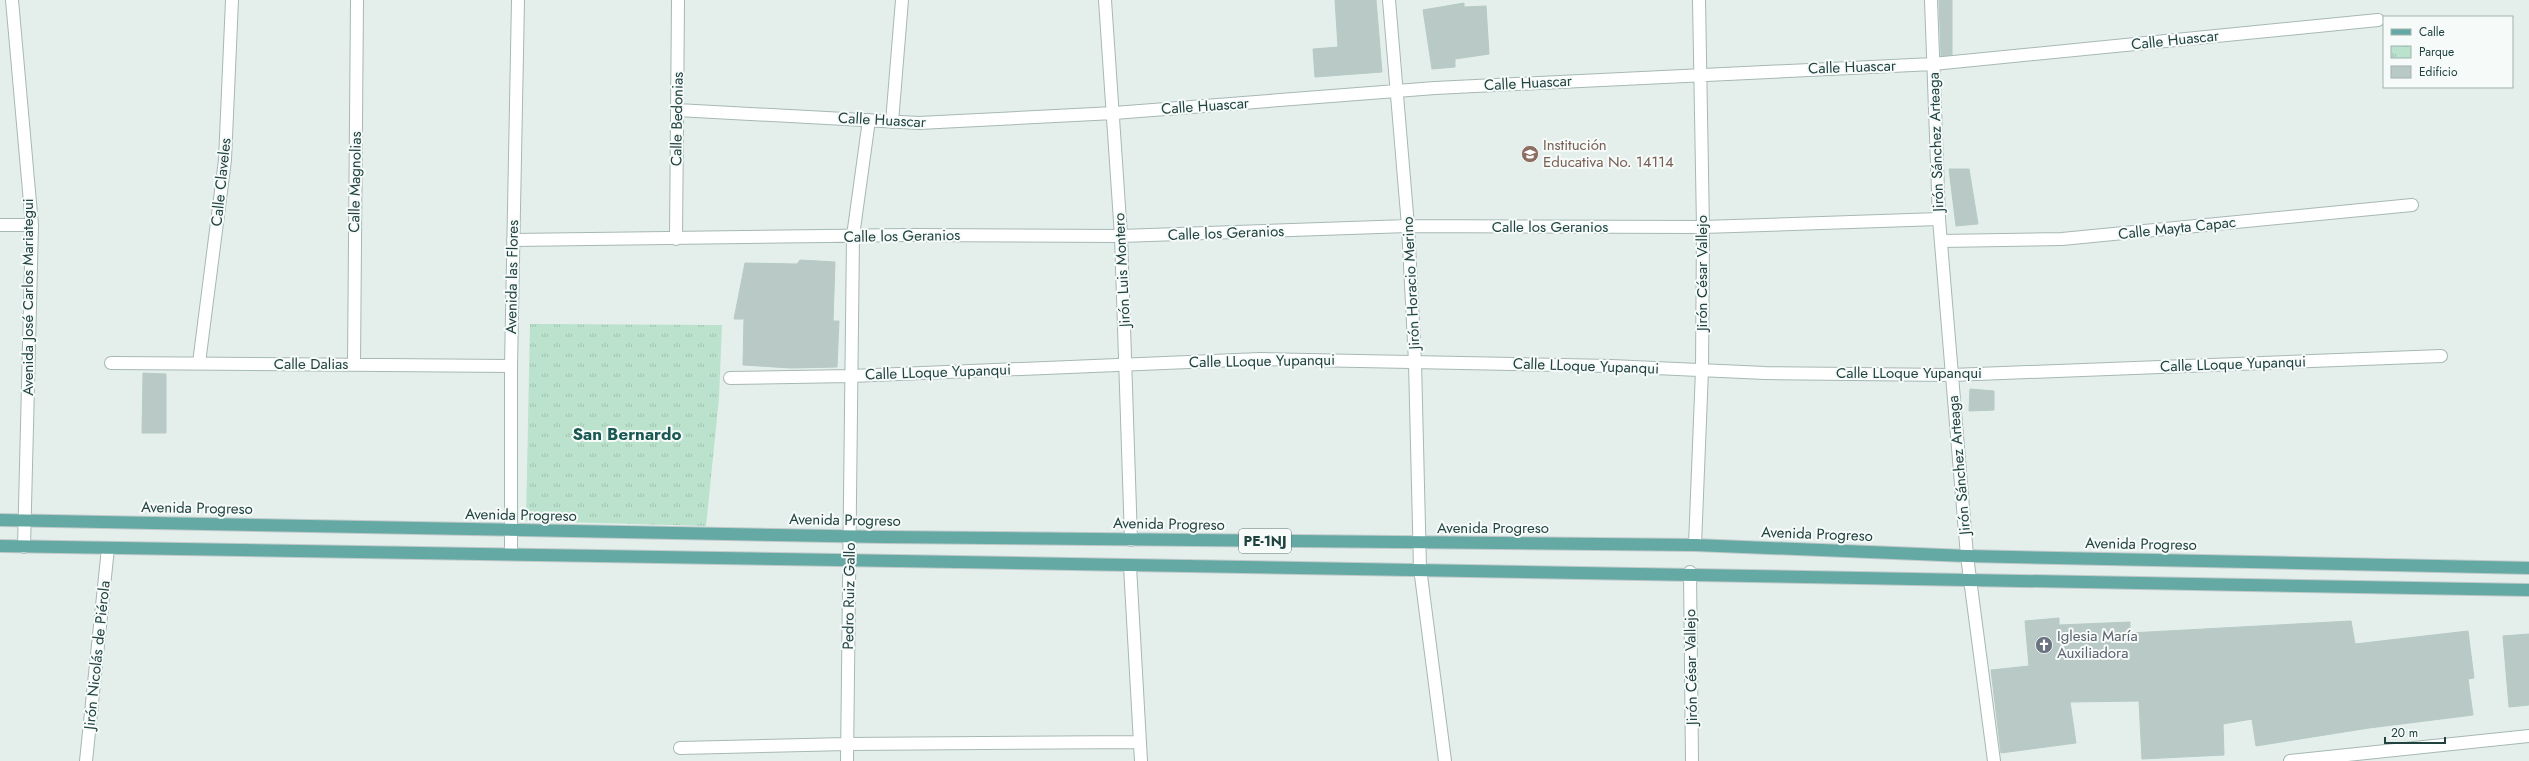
<svg xmlns="http://www.w3.org/2000/svg" width="2529" height="761" viewBox="0 0 2529 761" font-family="Jost,sans-serif">
	<style>
		.park { fill: url(#park-tufts) }
		.building { fill: #b9cac6; stroke: #b6cac5 }
		.lines { fill: none; stroke-linecap: round; stroke-linejoin: round }
		.minor-casing { stroke: #a6b8b5; stroke-width: 14 }
		.major-casing { stroke: #c1caca; stroke-width: 14 }
		.minor { stroke: #fff; stroke-width: 12 }
		.major { stroke: #64a9a3; stroke-width: 12 }
		.labels { text-anchor: middle; dominant-baseline: central; stroke-width: 4; stroke-linejoin: round; paint-order: stroke }
		.shield { fill: #f6fbf9; stroke: #617a78; stroke-width: 1 }
		.shield-label { font-size: 14px; font-weight: bold; fill: #214340 }
		.street-label { font-size: 15px; fill: #214340; stroke: #f6fbf9 }
		.education-label { font-size: 15px; fill: #785e54; stroke: #f6fbf9; text-anchor: start }
		.worship-label { font-size: 15px; fill: #5b616d; stroke: #f6fbf9; text-anchor: start }
		.quarter-label { font-size: 17px; font-weight: bold; fill: #1a5853; stroke: #f6fbf9 }
	</style>
	<defs>
		<pattern id="park-tufts" width="24" height="20" patternUnits="userSpaceOnUse"><rect width="24" height="20" fill="#bbe2cc"/><path d="M3 7l-1-3M5 7V3M7 7l1-3M15 17l-1-3M17 17v-4M19 17l1-3" fill="none" stroke="#a0c3b0"/></pattern>
	</defs>
	<rect width="100%" height="100%" fill="#e4efec"/>
	<!-- park -->
	<path class="park" d="M 530,324 L 722,325 L 719,398 L 706,526 L 526,521 Z"/>
	<!-- building -->
	<path class="building" d="M 1335,0 L 1376,0 L 1382,72 L 1315,77 L 1313,49 L 1338,47 Z
		M 1939,0 L 1952,0 L 1952,55 L 1941,56 Z
		M 1464,3 L 1464,7 L 1486,6 L 1489,54 L 1455,59 L 1455,67 L 1432,69 L 1423,10 Z
		M 1949,169 L 1969,169 L 1978,224 L 1956,226 Z
		M 800,260 L 835,262 L 833,321 L 839,321 L 837,367 L 791,368 L 743,365 L 744,319 L 734,319 L 745,263 L 797,264 Z
		M 143,373 L 166,374 L 166,433 L 142,433 Z
		M 1970,389 L 1994,391 L 1994,410 L 1969,411 Z
		M 2059,618 L 2059,625 L 2130,622 L 2130,633 L 2351,621 L 2355,644 L 2468,631 L 2474,678 L 2468,679 L 2473,715 L 2369,728 L 2256,746 L 2252,719 L 2223,724 L 2224,755 L 2142,759 L 2139,701 L 2070,702 L 2076,743 L 2001,753 L 1991,670 L 2029,666 L 2025,621 Z
		M 2529,634 L 2529,705 L 2509,707 L 2503,636 Z"/>
	<g class="lines">
		<defs>
			<path id="minor" d="M 12,0 L 32,225 L 24,547
				M 1105,0 L 1121,236 L 1131,540
				M 1389,0 L 1408,226 L 1415,362 L 1420,568 L 1445,761
				M 1931,0 L 1939,219 L 1967,556 L 1994,761
				M 677,110 L 919,123 L 1114,113 L 1435,88 L 1933,64 L 2378,20
				M 892,122 L 902,0
				M 0,225 L 32,225
				M 676,239 L 678,0
				M 513,240 L 909,235 L 1121,236 L 1408,226 L 1703,227 L 1939,219
				M 1941,241 L 2062,239 L 2412,205
				M 111,363 L 511,366
				M 199,363 L 225,160 L 232,0
				M 354,364 L 357,0
				M 730,378 L 851,376 L 1260,359 L 1611,366 L 1765,373 L 1952,375 L 2441,356
				M 1695,545 L 1702,370 L 1703,227 L 1699,0
				M 511,554 L 511,366 L 518,0
				M 1130,566 L 1141,761
				M 1690,572 L 1692,761
				M 680,748 L 847,744 L 1140,742
				M 86,761 L 108,548
				M 847,761 L 853,236 L 869,120
				M 2290,761 L 2529,736"/>
			<path id="major" d="M 0,520 L 883,537 L 1695,545 L 1967,556 L 2529,568
				M 0,546 C 843,563 1686,570 2529,590"/>
		</defs>
		<!-- minor casing -->
		<use href="#minor" class="minor-casing"/>
		<!-- major casing -->
		<use href="#major" class="major-casing"/>
		<!-- minor -->
		<use href="#minor" class="minor"/>
		<!-- major -->
		<use href="#major" class="major"/>
	</g>
	<!-- icons -->
	<defs>
		<symbol id="school-disc" viewBox="-11 -11 22 22"><circle r="9.5" fill="#8d6e63" stroke="#f6fbf9"/><path d="M0-5L7-2L0 1L-7-2ZM-4 1L0 2.5L4 1V4Q0 6-4 4Z" fill="#fff"/></symbol>
		<symbol id="church-disc" viewBox="-11 -11 22 22"><circle r="9.5" fill="#6b7280" stroke="#f6fbf9"/><path d="M-1.2-6h2.4v3.5h3.3v2.4h-3.3V6h-2.4V-.1h-3.3v-2.4h3.3Z" fill="#fff"/></symbol>
	</defs>
	<g fill-rule="evenodd">
		<use href="#school-disc" x="1520" y="144" width="20" height="20"/>
		<use href="#church-disc" x="2034" y="635" width="20" height="20"/>
	</g>
	<g class="labels">
		<!-- shield labels -->
		<rect class="shield" x="1239" y="529" width="52" height="24" rx="3"/>
		<g class="shield-label">
			<text x="1265" y="541">PE-1NJ</text>
		</g>
		<!-- street labels -->
		<g class="street-label">
			<text transform="translate(2175 40) rotate(-6)">Calle Huascar</text>
			<text transform="translate(1852 67) rotate(-2)">Calle Huascar</text>
			<text transform="translate(1528 83) rotate(-3)">Calle Huascar</text>
			<text transform="translate(1205 106) rotate(-4)">Calle Huascar</text>
			<text transform="translate(677 119) rotate(-89)">Calle Bedonias</text>
			<text transform="translate(882 120) rotate(3)">Calle Huascar</text>
			<text transform="translate(1936 142) rotate(-92)">Jirón Sánchez Arteaga</text>
			<text transform="translate(221 182) rotate(-84)">Calle Claveles</text>
			<text transform="translate(355 182) rotate(-89)">Calle Magnolias</text>
			<text x="1550" y="227">Calle los Geranios</text>
			<text transform="translate(2177 228) rotate(-6)">Calle Mayta Capac</text>
			<text transform="translate(1226 233) rotate(-2)">Calle los Geranios</text>
			<text transform="translate(902 236) rotate(-1)">Calle los Geranios</text>
			<text transform="translate(1122 270) rotate(-93)">Jirón Luis Montero</text>
			<text transform="translate(1702 273) rotate(-90)">Jirón César Vallejo</text>
			<text transform="translate(512 277) rotate(-89)">Avenida las Flores</text>
			<text transform="translate(1411 283) rotate(-93)">Jirón Horacio Merino</text>
			<text transform="translate(28 297) rotate(-90)">Avenida José Carlos Mariategui</text>
			<text transform="translate(1262 361) rotate(-1)">Calle LLoque Yupanqui</text>
			<text x="311" y="364">Calle Dalias</text>
			<text transform="translate(2233 364) rotate(-2)">Calle LLoque Yupanqui</text>
			<text transform="translate(1586 366) rotate(2)">Calle LLoque Yupanqui</text>
			<text transform="translate(938 372) rotate(-2)">Calle LLoque Yupanqui</text>
			<text x="1909" y="373">Calle LLoque Yupanqui</text>
			<text transform="translate(1959 465) rotate(-95)">Jirón Sánchez Arteaga</text>
			<text transform="translate(197 508) rotate(1)">Avenida Progreso</text>
			<text transform="translate(521 515) rotate(1)">Avenida Progreso</text>
			<text transform="translate(845 520) rotate(1)">Avenida Progreso</text>
			<text transform="translate(1169 524) rotate(1)">Avenida Progreso</text>
			<text x="1493" y="528">Avenida Progreso</text>
			<text transform="translate(1817 534) rotate(2)">Avenida Progreso</text>
			<text transform="translate(2141 544) rotate(1)">Avenida Progreso</text>
			<text transform="translate(849 596) rotate(-89)">Pedro Ruiz Gallo</text>
			<text transform="translate(97 655) rotate(-84)">Jirón Nicolás de Piérola</text>
			<text transform="translate(1691 667) rotate(-91)">Jirón César Vallejo</text>
		</g>
		<!-- education labels -->
		<g class="education-label">
			<text x="1543" y="145">Institución<tspan x="1543" dy="17">Educativa No. 14114</tspan></text>
		</g>
		<!-- worship labels -->
		<g class="worship-label">
			<text x="2057" y="636">Iglesia María<tspan x="2057" dy="17">Auxiliadora</tspan></text>
		</g>
		<!-- quarter labels -->
		<g class="quarter-label">
			<text x="627" y="434">San Bernardo</text>
		</g>
	</g>
	<!-- legend -->
	<rect x="2383" y="16" width="130" height="72" fill="#f6fbf9" stroke="#a1b1af"/>
	<rect x="2391" y="29" width="20" height="6" fill="#64a9a3" stroke="#a1b1af"/>
	<text x="2419" y="36" font-size="12" fill="#214340">Calle</text>
	<rect x="2391" y="46" width="20" height="12" fill="url(#park-tufts)" stroke="#a1b1af"/>
	<text x="2419" y="56" font-size="12" fill="#214340">Parque</text>
	<rect x="2391" y="66" width="20" height="12" fill="#b9cac6" stroke="#a1b1af"/>
	<text x="2419" y="76" font-size="12" fill="#214340">Edificio</text>
	<!-- scale -->
	<path d="M2385 737v6h60v-6" fill="none" stroke="#214340" stroke-width="2"/>
	<text x="2391" y="737" font-size="12" fill="#214340" stroke="#f6fbf9" stroke-width="3" paint-order="stroke">20 m</text>
</svg>
